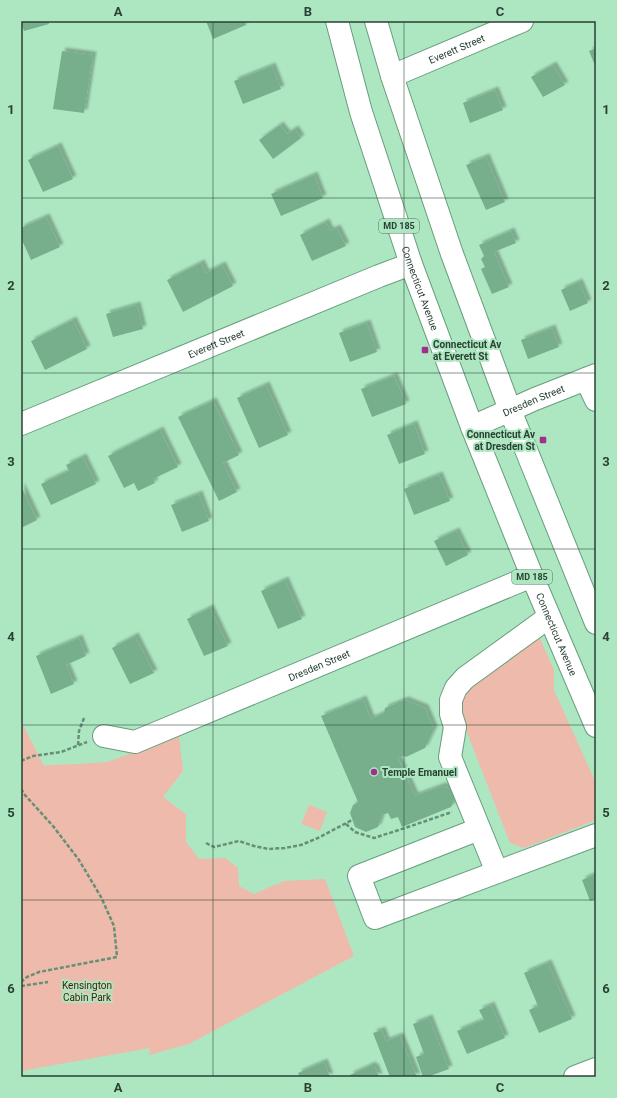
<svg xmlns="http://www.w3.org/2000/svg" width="617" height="1098" viewBox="0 0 617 1098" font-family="Roboto,sans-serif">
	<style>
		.green { fill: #eebaab }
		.building { fill: #77af8c; filter: url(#shadow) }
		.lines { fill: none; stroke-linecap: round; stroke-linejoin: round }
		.minor-casing { stroke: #679e7c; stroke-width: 24 }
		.major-casing { stroke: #679e7c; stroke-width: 24 }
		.path { stroke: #678e76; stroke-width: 2.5; stroke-dasharray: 4 2; stroke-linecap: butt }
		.minor { stroke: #fff; stroke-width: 22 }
		.major { stroke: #fff; stroke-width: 22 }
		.grid { fill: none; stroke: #2a4133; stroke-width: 1; stroke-opacity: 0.55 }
		.poi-dot { fill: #a12f8c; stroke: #ade7c2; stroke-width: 1.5 }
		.labels { text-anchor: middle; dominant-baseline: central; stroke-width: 4; stroke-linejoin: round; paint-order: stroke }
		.shield { fill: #ade7c2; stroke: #51735e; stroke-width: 1 }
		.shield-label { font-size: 9px; font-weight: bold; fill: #2a4133 }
		.street-label { font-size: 10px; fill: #2a4133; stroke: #ade7c2 }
		.poi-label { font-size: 10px; font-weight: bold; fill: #2a4133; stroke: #ade7c2; text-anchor: start }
		.park-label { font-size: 10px; fill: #531503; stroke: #ade7c2 }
		.neatline { fill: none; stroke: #2a4133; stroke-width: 1.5 }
		.grid-label { font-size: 13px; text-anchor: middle; font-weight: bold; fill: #2a4133 }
	</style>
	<defs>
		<filter id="shadow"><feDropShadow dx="3.5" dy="-3.5" stdDeviation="1" flood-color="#0004"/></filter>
	</defs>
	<rect width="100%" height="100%" fill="#ade7c2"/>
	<!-- green -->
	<path class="green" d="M 539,636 L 554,670 L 554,690 L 596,783 L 596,820 L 524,848 L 510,843 L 457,707 L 460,693 Z
		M 21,721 L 44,766 L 48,765 L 78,764 L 107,762 L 179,736 L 183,771 L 163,797 L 186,814 L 186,842 L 199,859 L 225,858 L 238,868 L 239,886 L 254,894 L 284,881 L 325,879 L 354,956 L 189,1044 L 149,1055 L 150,1048 L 21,1071 Z
		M 309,805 L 327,812 L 320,831 L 301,824 Z"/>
	<!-- building -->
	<path class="building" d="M 21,21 L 48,21 L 49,24 L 24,31 Z
		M 206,21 L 245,21 L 246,25 L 213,39 Z
		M 596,48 L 596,68 L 589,51 Z
		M 62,51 L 93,55 L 84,113 L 53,109 Z
		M 553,65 L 565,85 L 543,97 L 531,77 Z
		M 272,66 L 281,89 L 243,104 L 234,81 Z
		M 495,90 L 503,110 L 470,123 L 463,103 Z
		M 280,125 L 287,134 L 295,129 L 301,138 L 273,159 L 259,140 Z
		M 58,146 L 73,179 L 43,192 L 28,160 Z
		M 486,157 L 505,202 L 486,210 L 466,165 Z
		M 314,175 L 323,198 L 281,216 L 271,194 Z
		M 46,217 L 60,247 L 31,260 L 21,238 L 21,228 Z
		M 326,222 L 330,231 L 337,228 L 346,246 L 312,261 L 300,235 Z
		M 511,231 L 516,243 L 494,252 L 509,287 L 492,294 L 481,269 L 485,267 L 481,259 L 484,256 L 479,245 Z
		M 201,263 L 206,273 L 222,265 L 233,286 L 183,312 L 167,280 Z
		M 579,282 L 588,303 L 570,311 L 561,290 Z
		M 137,305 L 143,329 L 113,337 L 106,314 Z
		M 73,320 L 87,349 L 45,370 L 31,341 Z
		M 367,323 L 377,352 L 350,362 L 339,333 Z
		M 552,328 L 559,347 L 528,359 L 521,340 Z
		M 394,376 L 406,404 L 372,417 L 361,389 Z
		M 266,385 L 288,435 L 259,448 L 237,398 Z
		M 213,401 L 239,455 L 223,463 L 237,492 L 219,501 L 178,417 Z
		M 414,424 L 425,454 L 399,464 L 387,435 Z
		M 160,430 L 178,467 L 153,479 L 155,483 L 138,491 L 134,483 L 124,488 L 108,456 Z
		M 83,457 L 96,484 L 51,505 L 41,484 L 69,471 L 66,465 Z
		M 439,475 L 450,501 L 414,515 L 404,489 Z
		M 21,486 L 37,520 L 21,528 Z
		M 199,494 L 209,521 L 182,532 L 171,505 Z
		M 456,531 L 468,555 L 446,566 L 434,541 Z
		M 285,580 L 302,619 L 278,629 L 261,591 Z
		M 210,608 L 228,646 L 204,656 L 187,619 Z
		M 135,636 L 154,673 L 130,684 L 112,648 Z
		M 79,638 L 86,656 L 66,665 L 74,684 L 51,694 L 36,656 Z
		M 363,699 L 371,719 L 384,713 L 385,708 L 405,700 L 425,708 L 434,729 L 425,748 L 406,757 L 403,756 L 398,758 L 415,796 L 442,786 L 451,789 L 455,799 L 451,807 L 402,827 L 398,817 L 391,819 L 388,813 L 382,815 L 378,827 L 366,832 L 355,827 L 350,813 L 353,805 L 358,802 L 321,716 Z
		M 596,874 L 596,899 L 590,901 L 582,880 Z
		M 548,963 L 572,1019 L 539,1033 L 529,1010 L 538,1006 L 524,973 Z
		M 491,1005 L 505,1038 L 467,1054 L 457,1031 L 484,1020 L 479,1010 Z
		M 429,1018 L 449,1069 L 427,1077 L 423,1077 L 416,1057 L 424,1054 L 413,1024 Z
		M 382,1030 L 386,1041 L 400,1036 L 417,1077 L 390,1077 L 373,1033 Z
		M 324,1062 L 330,1077 L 300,1077 L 298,1073 Z
		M 372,1065 L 373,1067 L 375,1067 L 379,1077 L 351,1077 L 350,1075 Z"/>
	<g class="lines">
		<defs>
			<g id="minor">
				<path id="s1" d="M 392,76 L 522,21"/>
				<path d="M 586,379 L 596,400"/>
				<path id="s2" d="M 21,424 L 379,276 L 411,264"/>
				<path id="s3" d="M 472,427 L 535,399 L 596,375"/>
				<path id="s4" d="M 104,736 L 135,742 L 532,576"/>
				<path d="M 479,829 L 359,876 L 375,918 L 596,835"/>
				<path d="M 497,872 L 450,757 L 455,727 L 451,714 L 451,700 L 456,688 L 465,678 L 549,617"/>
				<path d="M 575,1077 L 596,1069"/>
			</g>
			<g id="major">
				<path id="s5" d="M 337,21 L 361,112 L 411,264 L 472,427 L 532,576 L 596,726"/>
				<path d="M 376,21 L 392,76 L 452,254 L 510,410 L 596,623"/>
			</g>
		</defs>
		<!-- minor casing -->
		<use href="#minor" class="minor-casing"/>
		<!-- major casing -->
		<use href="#major" class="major-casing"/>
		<!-- path -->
		<path class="path" d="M 78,745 L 79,731 L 84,718
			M 21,761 L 33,756 L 61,752 L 87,742
			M 21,789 L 24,794 L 53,826 L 79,860 L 101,897 L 114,926 L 117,957 L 39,972 L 27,977 L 21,982
			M 346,824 L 355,832 L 374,838 L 408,827 L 452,812
			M 206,843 L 214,847 L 239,841 L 254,846 L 269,849 L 285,848 L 301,845 L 318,838 L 352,820
			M 21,986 L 48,982"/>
		<!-- minor -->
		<use href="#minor" class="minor"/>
		<!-- major -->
		<use href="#major" class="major"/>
	</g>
	<!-- grid -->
	<path class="grid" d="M 213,21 L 213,1077M 404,21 L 404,1077M 21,198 L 596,198M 21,373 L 596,373M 21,549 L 596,549M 21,725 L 596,725M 21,900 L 596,900"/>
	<!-- markers -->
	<g class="poi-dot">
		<rect x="421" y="346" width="8" height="8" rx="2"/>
		<rect x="539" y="436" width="8" height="8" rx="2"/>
		<circle cx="374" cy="772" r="4"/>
	</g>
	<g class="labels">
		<!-- shield labels -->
		<g class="shield">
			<rect x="379" y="219" width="40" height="14" rx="3"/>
			<rect x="512" y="570" width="40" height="14" rx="3"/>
		</g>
		<g class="shield-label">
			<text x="399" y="226">MD 185</text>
			<text x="532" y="577">MD 185</text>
		</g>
		<!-- street labels -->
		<g class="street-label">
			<text stroke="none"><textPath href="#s1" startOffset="70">Everett Street</textPath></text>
			<text stroke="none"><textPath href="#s5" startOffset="280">Connecticut Avenue</textPath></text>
			<text stroke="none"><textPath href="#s2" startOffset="211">Everett Street</textPath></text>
			<text stroke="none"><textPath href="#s3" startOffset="67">Dresden Street</textPath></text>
			<text stroke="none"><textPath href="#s5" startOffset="652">Connecticut Avenue</textPath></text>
			<text stroke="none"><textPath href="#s4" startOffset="231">Dresden Street</textPath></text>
		</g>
		<!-- poi labels -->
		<g class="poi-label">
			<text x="433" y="344">Connecticut Av<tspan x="433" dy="12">at Everett St</tspan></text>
			<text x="535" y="434" text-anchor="end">Connecticut Av<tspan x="535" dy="12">at Dresden St</tspan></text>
			<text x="382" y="772">Temple Emanuel</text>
		</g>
		<!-- park labels -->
		<g class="park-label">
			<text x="87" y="985">Kensington<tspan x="87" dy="12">Cabin Park</tspan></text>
		</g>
	</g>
	<!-- border -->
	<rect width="617" height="1098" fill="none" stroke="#ade7c2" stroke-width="44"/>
	<rect x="22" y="22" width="573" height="1054" class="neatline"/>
	<g class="grid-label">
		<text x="118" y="16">A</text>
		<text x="308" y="16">B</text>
		<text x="500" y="16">C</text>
		<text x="11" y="114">1</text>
		<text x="606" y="114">1</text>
		<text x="11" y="290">2</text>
		<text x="606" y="290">2</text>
		<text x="11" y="466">3</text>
		<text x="606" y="466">3</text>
		<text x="11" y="641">4</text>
		<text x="606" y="641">4</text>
		<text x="11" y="817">5</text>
		<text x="606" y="817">5</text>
		<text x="11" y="993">6</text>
		<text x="606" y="993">6</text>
		<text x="118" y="1092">A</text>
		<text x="308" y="1092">B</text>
		<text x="500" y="1092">C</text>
	</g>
</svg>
